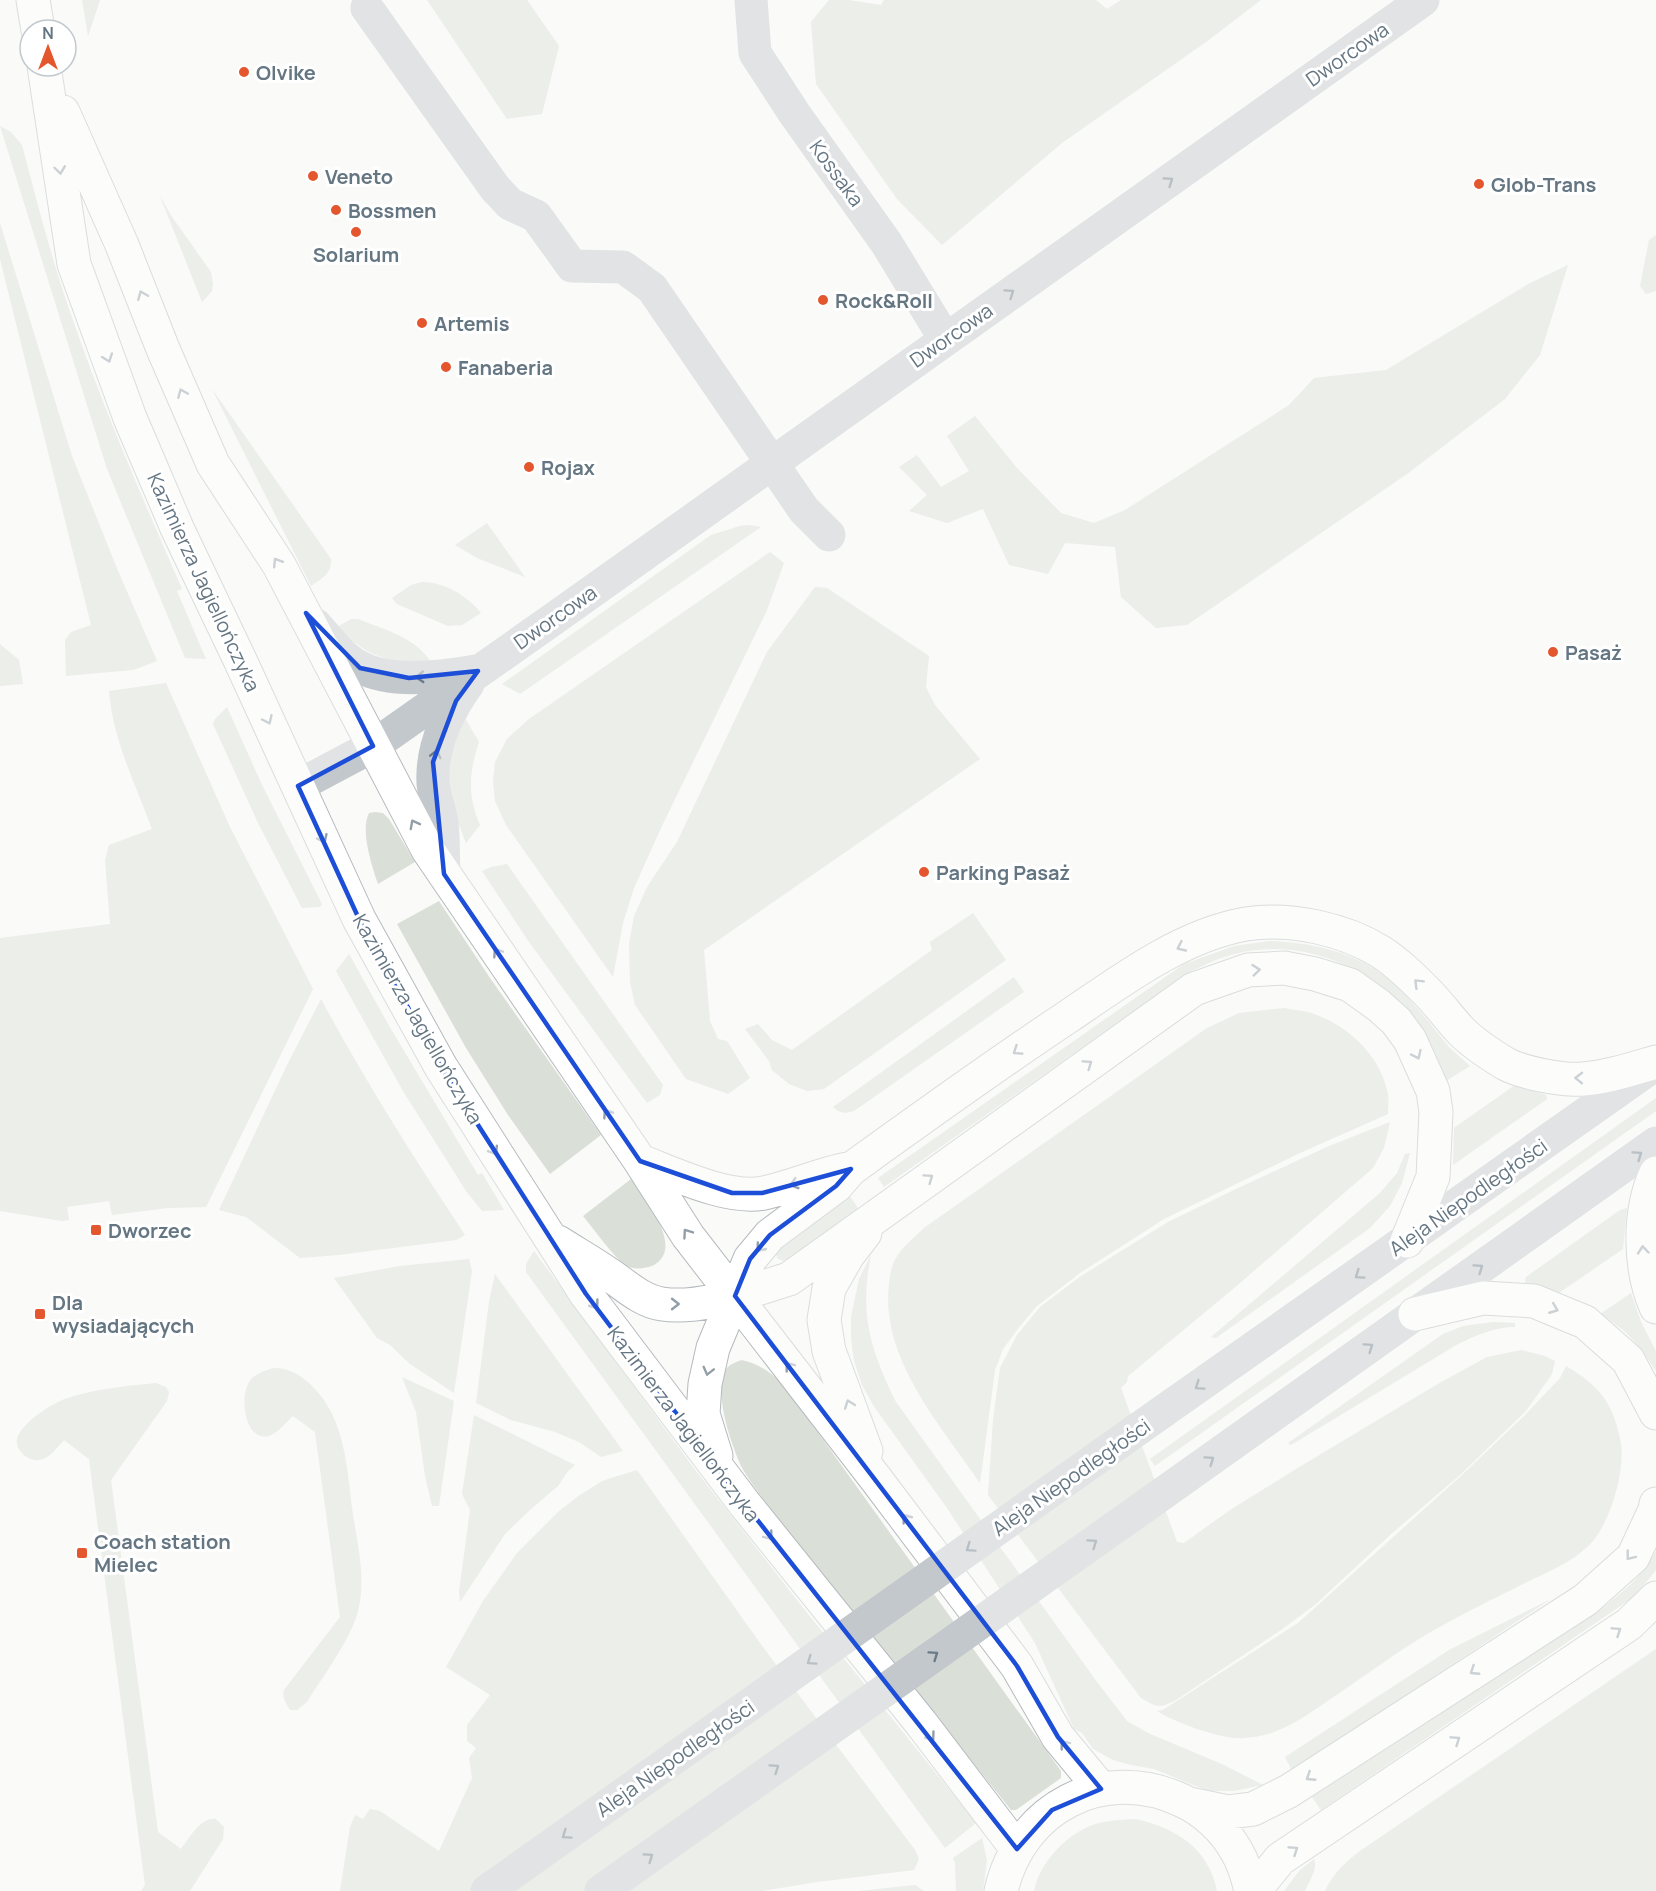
<svg xmlns="http://www.w3.org/2000/svg" width="1656" height="1891" viewBox="0 0 1656 1891" font-family="Manrope,sans-serif">
	<style>
		.green { fill: #dadfd7 }
		.lines { fill: none; stroke-linecap: round; stroke-linejoin: round }
		.major-casing { stroke: #b5babe; stroke-width: 35 }
		.minor { stroke: #c3c8cc; stroke-width: 33 }
		.major { stroke: #fff; stroke-width: 33 }
		.minor-bridge { stroke: #c3c8cc; stroke-width: 33 }
		.oneway { stroke: #939fa8 }
		.oneway2 { stroke: #6a7a87 }
		.marked { fill: none; stroke: #1d4ed8; stroke-width: 4.5; stroke-linejoin: round }
		.poi-dot { fill: #e4572e; stroke: #fff; stroke-width: 2 }
		.labels { text-anchor: middle; dominant-baseline: central; stroke-width: 6; stroke-linejoin: round; paint-order: stroke }
		.street-label { font-size: 20px; fill: #657683; stroke: #fff }
		.poi-label { font-size: 20px; font-weight: bold; fill: #657683; stroke: #fff; text-anchor: start }
	</style>
	<rect width="100%" height="100%" fill="#fafaf8"/>
	<!-- green -->
	<path class="green" d="M 82,0 L 100,0 L 88,36 Z
		M 427,0 L 527,0 L 559,46 L 542,114 L 507,119 Z
		M 829,0 L 848,0 L 881,5 L 884,0 L 1096,0 L 1107,9 L 1121,0 L 1261,0 L 1206,42 L 1062,143 L 942,245 L 897,199 L 816,84 L 811,22 Z
		M 0,126 L 11,132 L 22,145 C 34,191 46,237 60,282 C 94,387 138,488 182,589 L 177,591 L 206,659 L 185,658 L 107,469 Z
		M 160,196 L 172,217 L 211,272 L 213,284 L 212,291 L 202,302 Z
		M 0,223 L 72,456 L 116,566 L 157,661 L 133,670 L 66,676 L 65,640 L 71,632 L 91,625 L 0,259 Z
		M 1656,235 L 1656,291 L 1646,294 L 1640,286 L 1649,240 Z
		M 1568,265 L 1540,355 L 1505,399 L 1407,474 L 1187,625 L 1156,628 L 1121,597 L 1115,547 L 1065,543 L 1048,574 L 1009,565 L 983,509 L 947,523 L 909,511 L 927,495 L 899,467 L 917,455 L 941,487 L 969,471 L 947,436 L 975,416 L 1017,468 L 1061,513 L 1094,523 L 1125,510 L 1289,405 L 1314,378 L 1386,370 L 1530,283 Z
		M 212,389 L 331,559 C 332,574 322,578 311,586 Z
		M 487,523 L 525,577 L 477,558 L 455,545 Z
		M 749,525 L 761,527 L 520,694 L 502,684 L 711,535 L 740,526 Z
		M 770,552 L 784,563 L 767,610 L 661,828 L 634,888 L 623,923 L 613,977 L 506,825 L 495,801 L 493,781 L 495,762 L 507,739 L 529,719 Z
		M 422,582 C 445,582 467,596 481,613 L 462,625 L 448,626 L 397,604 L 392,598 L 411,585 Z
		M 815,587 L 827,588 L 929,656 L 926,687 L 935,705 L 980,759 L 704,950 L 710,1021 L 718,1039 L 727,1041 L 750,1078 L 728,1094 L 686,1079 L 635,1005 L 630,982 L 629,944 L 634,916 L 647,887 L 677,842 L 767,652 Z
		M 351,619 L 358,619 C 385,630 415,637 431,662 C 387,663 369,658 337,627 Z
		M 0,644 L 19,660 L 23,684 L 0,686 Z
		M 166,683 L 229,825 L 313,989 L 206,1207 L 168,1208 L 112,1215 L 109,1201 L 67,1207 L 69,1220 L 62,1221 L 0,1211 L 0,938 L 110,924 L 105,860 L 109,845 L 152,829 C 135,783 113,740 109,691 Z
		M 227,707 L 262,785 L 322,904 L 320,907 L 302,908 L 258,823 L 213,724 L 215,719 Z
		M 465,718 L 479,742 C 469,772 467,795 480,825 L 466,843 L 449,800 L 449,756 Z
		M 375,812 L 383,813 L 389,819 L 415,862 L 378,884 C 372,866 360,831 369,813 Z
		M 507,864 L 663,1085 L 660,1095 L 647,1103 L 529,942 L 482,871 L 491,867 Z
		M 439,901 L 490,978 L 601,1135 L 550,1174 L 508,1115 L 466,1048 L 397,924 Z
		M 973,913 L 1006,960 L 824,1089 L 807,1091 L 789,1084 L 772,1070 L 769,1061 L 745,1029 L 758,1024 L 772,1040 L 792,1050 L 932,950 L 930,942 Z
		M 1269,941 C 1319,943 1366,954 1402,992 C 1420,1009 1434,1029 1450,1048 C 1456,1054 1464,1060 1470,1066 L 1446,1081 C 1439,1061 1431,1040 1418,1023 C 1376,968 1301,935 1231,955 C 1216,959 1203,966 1189,972 L 884,1187 L 878,1178 L 1184,964 L 1234,946 Z
		M 349,954 L 388,1024 L 478,1175 L 482,1173 L 504,1210 L 482,1211 L 466,1191 L 403,1091 L 336,971 Z
		M 1014,977 L 1024,992 L 854,1111 C 844,1114 840,1113 833,1107 Z
		M 321,999 C 365,1081 414,1158 465,1235 L 456,1240 L 338,1255 L 300,1258 L 246,1217 L 219,1210 L 287,1065 Z
		M 1284,1008 C 1293,1010 1302,1010 1311,1013 C 1347,1024 1382,1057 1388,1095 C 1389,1101 1388,1108 1388,1114 L 1300,1153 L 1164,1219 L 1080,1273 L 1037,1306 L 1020,1326 L 1003,1349 L 995,1370 L 980,1483 C 941,1426 880,1358 889,1284 C 890,1276 891,1266 896,1258 C 902,1247 915,1237 924,1228 L 1207,1028 L 1239,1013 Z
		M 1515,1085 L 1546,1095 L 1547,1099 L 1453,1165 L 1454,1128 Z
		M 1656,1098 L 1656,1111 L 1155,1466 L 1150,1459 Z
		M 1390,1122 L 1384,1148 L 1373,1168 L 1233,1289 L 1128,1376 L 1127,1382 L 1121,1388 L 1177,1542 L 1184,1543 L 1230,1510 L 1296,1469 L 1436,1385 L 1487,1357 L 1521,1350 L 1545,1356 L 1555,1361 L 1552,1374 L 1526,1411 L 1460,1475 L 1390,1535 L 1316,1604 L 1281,1630 L 1176,1700 C 1159,1709 1157,1707 1141,1698 L 988,1495 L 993,1420 L 1000,1368 L 1017,1335 L 1040,1307 L 1081,1276 L 1168,1222 L 1236,1189 L 1329,1146 Z
		M 1410,1153 L 1402,1183 L 1390,1206 L 1370,1228 L 1216,1338 L 1211,1337 L 1380,1193 L 1397,1173 L 1405,1154 Z
		M 631,1179 C 644,1198 687,1249 652,1266 C 643,1269 633,1270 625,1265 C 613,1256 593,1228 583,1216 Z
		M 849,1195 L 858,1208 L 791,1258 L 783,1261 L 778,1259 L 776,1255 L 778,1249 Z
		M 1627,1208 L 1623,1249 L 1559,1293 L 1553,1290 L 1526,1284 L 1525,1281 L 1526,1277 L 1620,1210 Z
		M 534,1251 L 693,1467 L 804,1609 L 976,1823 L 945,1848 L 526,1272 L 526,1264 Z
		M 871,1255 C 859,1314 870,1349 896,1402 L 1097,1682 L 1127,1721 L 1148,1733 L 1224,1765 L 1263,1785 L 1234,1791 L 1208,1791 L 1154,1769 L 1131,1765 L 1113,1760 L 1093,1749 L 1082,1733 L 1074,1729 L 1035,1643 L 947,1508 L 873,1405 L 862,1385 L 854,1361 L 851,1338 L 851,1317 L 859,1279 Z
		M 469,1259 L 472,1271 L 454,1393 L 410,1364 L 390,1345 L 377,1338 L 334,1278 L 400,1266 Z
		M 495,1274 L 623,1451 L 601,1457 L 579,1442 L 555,1432 L 511,1420 L 476,1403 L 489,1302 Z
		M 1631,1293 L 1641,1322 L 1656,1351 L 1656,1371 C 1637,1342 1629,1332 1600,1314 Z
		M 1493,1322 L 1515,1323 L 1515,1327 C 1494,1327 1477,1335 1458,1344 L 1291,1445 L 1288,1443 L 1443,1334 L 1463,1326 Z
		M 742,1360 C 759,1364 770,1372 783,1384 L 1061,1771 L 1061,1778 L 1016,1810 L 1011,1810 L 777,1518 C 765,1501 752,1485 742,1468 C 732,1447 712,1390 726,1369 C 730,1364 736,1362 742,1360 Z
		M 1566,1366 C 1600,1386 1614,1404 1621,1444 C 1625,1473 1609,1529 1586,1548 C 1568,1564 1548,1572 1527,1582 C 1491,1600 1453,1618 1419,1639 C 1388,1658 1359,1680 1329,1700 C 1312,1712 1293,1725 1274,1732 C 1263,1736 1245,1739 1234,1738 C 1214,1736 1174,1722 1157,1711 L 1163,1710 L 1298,1623 L 1462,1475 L 1525,1415 L 1560,1378 Z
		M 274,1368 C 288,1368 299,1374 310,1384 C 346,1417 347,1470 353,1515 C 358,1547 366,1579 358,1611 C 351,1639 323,1676 307,1702 L 297,1710 L 290,1710 C 286,1703 282,1698 284,1690 L 340,1617 L 315,1432 L 293,1416 C 286,1422 280,1431 271,1435 C 245,1446 237,1394 252,1378 C 258,1373 266,1370 274,1368 Z
		M 402,1377 L 454,1401 L 439,1506 L 432,1506 L 425,1476 L 416,1412 Z
		M 156,1383 L 166,1387 L 169,1392 L 167,1401 L 111,1480 L 158,1832 L 181,1849 C 190,1838 200,1817 216,1819 L 224,1827 L 223,1839 L 190,1891 L 141,1891 L 145,1885 L 89,1459 L 64,1440 C 53,1452 42,1469 24,1455 C 19,1451 16,1446 17,1439 C 21,1423 51,1404 65,1399 C 93,1389 126,1386 156,1383 Z
		M 474,1415 L 575,1465 L 568,1471 L 558,1486 L 531,1509 L 505,1534 L 460,1602 L 459,1592 L 470,1510 L 462,1494 Z
		M 637,1470 L 760,1643 L 915,1850 L 919,1859 L 914,1870 L 817,1882 L 762,1891 L 340,1891 L 350,1827 L 355,1815 L 363,1819 L 370,1809 L 380,1811 L 439,1851 L 472,1778 L 469,1758 L 476,1748 L 467,1741 L 467,1725 L 490,1695 L 446,1667 L 483,1601 L 517,1553 L 559,1511 L 580,1495 L 602,1481 Z
		M 1656,1551 L 1656,1570 L 1635,1596 L 1321,1810 L 1312,1797 L 1600,1610 C 1626,1589 1639,1580 1656,1551 Z
		M 1551,1599 L 1292,1771 L 1285,1757 L 1449,1650 Z
		M 1656,1649 L 1656,1891 L 1325,1891 C 1333,1874 1345,1862 1360,1851 Z
		M 1136,1819 C 1175,1828 1209,1848 1217,1891 L 1034,1891 C 1040,1863 1064,1837 1090,1826 C 1104,1820 1120,1820 1136,1819 Z
		M 982,1838 L 987,1860 L 983,1891 L 956,1891 L 955,1863 L 953,1858 Z
		M 1314,1859 C 1318,1869 1309,1881 1305,1891 L 1284,1891 L 1300,1870 Z
		M 915,1885 L 924,1891 L 859,1891 Z"/>
	<g class="lines">
		<defs>
			<path id="major" d="M 33,0 L 38,30
				M 44,66 L 74,264 L 130,418 L 177,528 L 240,660 L 359,919 L 441,1067 L 586,1294 L 744,1503 L 921,1723 L 1017,1849
				M 63,112 L 122,245 L 163,349 L 213,464 L 279,565 L 428,850 L 640,1161 L 688,1236 L 876,1479 L 1017,1666 L 1058,1737 L 1101,1789
				M 640,1161 C 674,1174 728,1200 764,1193 C 793,1187 820,1174 848,1169
				M 1656,1173 C 1638,1212 1639,1268 1656,1307
				M 865,1233 L 848,1255 L 829,1288 L 824,1320 L 829,1351 L 866,1451
				M 558,1242 C 575,1253 593,1263 610,1275 C 626,1286 642,1301 662,1304 C 701,1310 752,1290 789,1279 L 1194,989 L 1248,970 L 1284,968 L 1315,974 L 1350,985 L 1378,1005 L 1396,1021 L 1410,1040 L 1424,1071 L 1433,1091 L 1436,1112 L 1433,1177 L 1407,1241
				M 1415,1314 L 1483,1298 L 1534,1301 L 1563,1313 L 1585,1322 L 1628,1360 L 1656,1413
				M 716,1456 L 703,1414 L 705,1384 L 713,1348 L 750,1259 L 770,1235 L 836,1186 L 851,1169 C 923,1117 995,1065 1069,1016 C 1122,980 1182,935 1246,924 C 1290,917 1344,929 1381,952 C 1398,963 1413,978 1427,992 C 1439,1004 1449,1018 1461,1031 C 1473,1043 1491,1055 1506,1064 C 1523,1073 1564,1081 1583,1079 C 1608,1077 1632,1069 1656,1062
				M 1189,1804 L 1228,1812 L 1253,1809 L 1289,1791 L 1585,1600 L 1633,1557 L 1655,1510 L 1656,1504
				M 1001,1891 C 1020,1808 1102,1764 1181,1800 C 1204,1810 1225,1830 1237,1852 C 1244,1864 1248,1878 1251,1891
				M 1254,1891 L 1280,1859 L 1629,1624 L 1656,1598"/>
		</defs>
		<!-- major casing -->
		<use href="#major" class="major-casing"/>
		<!-- minor -->
		<path class="minor" d="M 751,0 L 755,53 L 794,113 L 887,244 L 945,339
			M 367,8 L 495,188 L 510,204 L 536,216 L 572,266 L 623,267 L 652,288 L 804,510 L 829,535
			M 316,625 C 329,640 342,658 360,667 C 391,684 442,677 476,671
			M 298,786 L 373,746 L 552,620 L 1423,0
			M 444,874 C 443,857 444,840 442,823 C 440,809 434,797 433,783 C 431,747 448,712 468,684
			M 1138,1429 L 1656,1064
			M 1162,1494 L 1656,1143
			M 601,1891 L 727,1802"/>
		<!-- major -->
		<use href="#major" class="major"/>
		<!-- minor-bridge -->
		<path class="minor-bridge" d="M 727,1802 L 1162,1494
			M 487,1891 L 1138,1429"/>
	</g>
	<!-- one-way arrows -->
	<defs><path id="oneway-chevron" d="M-2-3.5L2.5 0L-2 3.5" fill="none" stroke-width="1.6" stroke-linecap="round" stroke-linejoin="round" transform="scale(1.5)"/></defs>
	<g class="oneway">
		<use href="#oneway-chevron" transform="translate(60 170) rotate(82)"/>
		<use href="#oneway-chevron" transform="translate(142 295) rotate(-112)"/>
		<use href="#oneway-chevron" transform="translate(108 358) rotate(70)"/>
		<use href="#oneway-chevron" transform="translate(182 393) rotate(-113)"/>
		<use href="#oneway-chevron" transform="translate(277 562) rotate(-122)"/>
		<use href="#oneway-chevron" transform="translate(268 720) rotate(65)"/>
		<use href="#oneway-chevron" transform="translate(414 824) rotate(-118)"/>
		<use href="#oneway-chevron" transform="translate(323 839) rotate(65)"/>
		<use href="#oneway-chevron" transform="translate(1181 947) rotate(155)"/>
		<use href="#oneway-chevron" transform="translate(497 952) rotate(-124)"/>
		<use href="#oneway-chevron" transform="translate(1256 970) rotate(-6)"/>
		<use href="#oneway-chevron" transform="translate(1418 983) rotate(-135)"/>
		<use href="#oneway-chevron" transform="translate(1017 1051) rotate(146)"/>
		<use href="#oneway-chevron" transform="translate(1417 1055) rotate(65)"/>
		<use href="#oneway-chevron" transform="translate(1088 1064) rotate(-35)"/>
		<use href="#oneway-chevron" transform="translate(1579 1078) rotate(-179)"/>
		<use href="#oneway-chevron" transform="translate(607 1113) rotate(-124)"/>
		<use href="#oneway-chevron" transform="translate(494 1151) rotate(58)"/>
		<use href="#oneway-chevron" transform="translate(929 1178) rotate(-35)"/>
		<use href="#oneway-chevron" transform="translate(794 1184) rotate(163)"/>
		<use href="#oneway-chevron" transform="translate(687 1233) rotate(-125)"/>
		<use href="#oneway-chevron" transform="translate(760 1248) rotate(129)"/>
		<use href="#oneway-chevron" transform="translate(1643 1250) rotate(-95)"/>
		<use href="#oneway-chevron" transform="translate(675 1304)"/>
		<use href="#oneway-chevron" transform="translate(595 1305) rotate(53)"/>
		<use href="#oneway-chevron" transform="translate(1554 1309) rotate(22)"/>
		<use href="#oneway-chevron" transform="translate(789 1366) rotate(-128)"/>
		<use href="#oneway-chevron" transform="translate(708 1371) rotate(104)"/>
		<use href="#oneway-chevron" transform="translate(849 1404) rotate(-110)"/>
		<use href="#oneway-chevron" transform="translate(906 1518) rotate(-127)"/>
		<use href="#oneway-chevron" transform="translate(769 1536) rotate(52)"/>
		<use href="#oneway-chevron" transform="translate(1630 1556) rotate(128)"/>
		<use href="#oneway-chevron" transform="translate(1617 1631) rotate(-34)"/>
		<use href="#oneway-chevron" transform="translate(1474 1671) rotate(147)"/>
		<use href="#oneway-chevron" transform="translate(931 1737) rotate(54)"/>
		<use href="#oneway-chevron" transform="translate(1456 1740) rotate(-34)"/>
		<use href="#oneway-chevron" transform="translate(1064 1744) rotate(-128)"/>
		<use href="#oneway-chevron" transform="translate(1310 1777) rotate(147)"/>
		<use href="#oneway-chevron" transform="translate(1294 1850) rotate(-34)"/>
	</g>
	<g class="oneway2">
		<use href="#oneway-chevron" transform="translate(1169 181) rotate(-35)"/>
		<use href="#oneway-chevron" transform="translate(1010 293) rotate(-35)"/>
		<use href="#oneway-chevron" transform="translate(420 677) rotate(177)"/>
		<use href="#oneway-chevron" transform="translate(436 754) rotate(-76)"/>
		<use href="#oneway-chevron" transform="translate(1638 1155) rotate(-35)"/>
		<use href="#oneway-chevron" transform="translate(1479 1268) rotate(-35)"/>
		<use href="#oneway-chevron" transform="translate(1359 1275) rotate(145)"/>
		<use href="#oneway-chevron" transform="translate(1369 1347) rotate(-35)"/>
		<use href="#oneway-chevron" transform="translate(1199 1386) rotate(145)"/>
		<use href="#oneway-chevron" transform="translate(1210 1460) rotate(-35)"/>
		<use href="#oneway-chevron" transform="translate(1093 1543) rotate(-35)"/>
		<use href="#oneway-chevron" transform="translate(970 1548) rotate(145)"/>
		<use href="#oneway-chevron" transform="translate(934 1655) rotate(-35)"/>
		<use href="#oneway-chevron" transform="translate(811 1661) rotate(145)"/>
		<use href="#oneway-chevron" transform="translate(775 1768) rotate(-35)"/>
		<use href="#oneway-chevron" transform="translate(566 1835) rotate(145)"/>
		<use href="#oneway-chevron" transform="translate(649 1857) rotate(-35)"/>
	</g>
	<!-- marked area -->
	<path d="M0 0H1656V1891H0ZM 306,613 L 360,668 L 409,678 L 478,671 L 456,701 L 433,762 L 444,874 L 640,1161 L 732,1193 L 762,1193 L 851,1169 L 836,1186 L 770,1235 L 750,1259 L 735,1296 L 1017,1666 L 1058,1737 L 1101,1789 L 1052,1810 L 1017,1849 L 744,1503 L 586,1294 L 441,1067 L 359,919 L 298,786 L 373,746 Z" fill="#fafaf8" fill-opacity=".55" fill-rule="evenodd"/>
	<path class="marked" d="M 306,613 L 360,668 L 409,678 L 478,671 L 456,701 L 433,762 L 444,874 L 640,1161 L 732,1193 L 762,1193 L 851,1169 L 836,1186 L 770,1235 L 750,1259 L 735,1296 L 1017,1666 L 1058,1737 L 1101,1789 L 1052,1810 L 1017,1849 L 744,1503 L 586,1294 L 441,1067 L 359,919 L 298,786 L 373,746 Z"/>
	<!-- markers -->
	<g class="poi-dot">
		<circle cx="244" cy="72" r="6"/>
		<circle cx="313" cy="176" r="6"/>
		<circle cx="1479" cy="184" r="6"/>
		<circle cx="336" cy="210" r="6"/>
		<circle cx="356" cy="232" r="6"/>
		<circle cx="823" cy="300" r="6"/>
		<circle cx="422" cy="323" r="6"/>
		<circle cx="446" cy="367" r="6"/>
		<circle cx="529" cy="467" r="6"/>
		<circle cx="1553" cy="652" r="6"/>
		<circle cx="924" cy="872" r="6"/>
		<rect x="90" y="1224" width="12" height="12" rx="3"/>
		<rect x="34" y="1308" width="12" height="12" rx="3"/>
		<rect x="76" y="1547" width="12" height="12" rx="3"/>
	</g>
	<g class="labels">
		<!-- street labels -->
		<g class="street-label">
			<text transform="translate(1347 54) rotate(-35)">Dworcowa</text>
			<text transform="translate(837 173) rotate(54)">Kossaka</text>
			<text transform="translate(951 335) rotate(-35)">Dworcowa</text>
			<text transform="translate(204 582) rotate(65)">Kazimierza Jagiellończyka</text>
			<text transform="translate(555 617) rotate(-35)">Dworcowa</text>
			<text transform="translate(418 1019) rotate(60)">Kazimierza Jagiellończyka</text>
			<text transform="translate(1468 1197) rotate(-35)">Aleja Niepodległości</text>
			<text transform="translate(684 1424) rotate(53)">Kazimierza Jagiellończyka</text>
			<text transform="translate(1071 1477) rotate(-35)">Aleja Niepodległości</text>
			<text transform="translate(675 1758) rotate(-35)">Aleja Niepodległości</text>
		</g>
		<!-- poi labels -->
		<g class="poi-label">
			<text x="256" y="72">Olvike</text>
			<text x="325" y="176">Veneto</text>
			<text x="1491" y="184">Glob-Trans</text>
			<text x="348" y="210">Bossmen</text>
			<text x="356" y="254" text-anchor="middle">Solarium</text>
			<text x="835" y="300">Rock&amp;Roll</text>
			<text x="434" y="323">Artemis</text>
			<text x="458" y="367">Fanaberia</text>
			<text x="541" y="467">Rojax</text>
			<text x="1565" y="652">Pasaż</text>
			<text x="936" y="872">Parking Pasaż</text>
			<text x="108" y="1230">Dworzec</text>
			<text x="52" y="1302">Dla<tspan x="52" dy="23">wysiadających</tspan></text>
			<text x="94" y="1541">Coach station<tspan x="94" dy="23">Mielec</tspan></text>
		</g>
	</g>
	<!-- north arrow -->
	<g transform="translate(48 48)"><circle r="28" fill="#ffffff" stroke="#c1c8cd" stroke-width="1.5"/>
	<path d="M0-4.5L10 22L0 15L-10 22Z" fill="#e4572e"/>
	<text y="-9" font-size="16" font-weight="bold" text-anchor="middle" fill="#657683">N</text>
	</g>
</svg>
